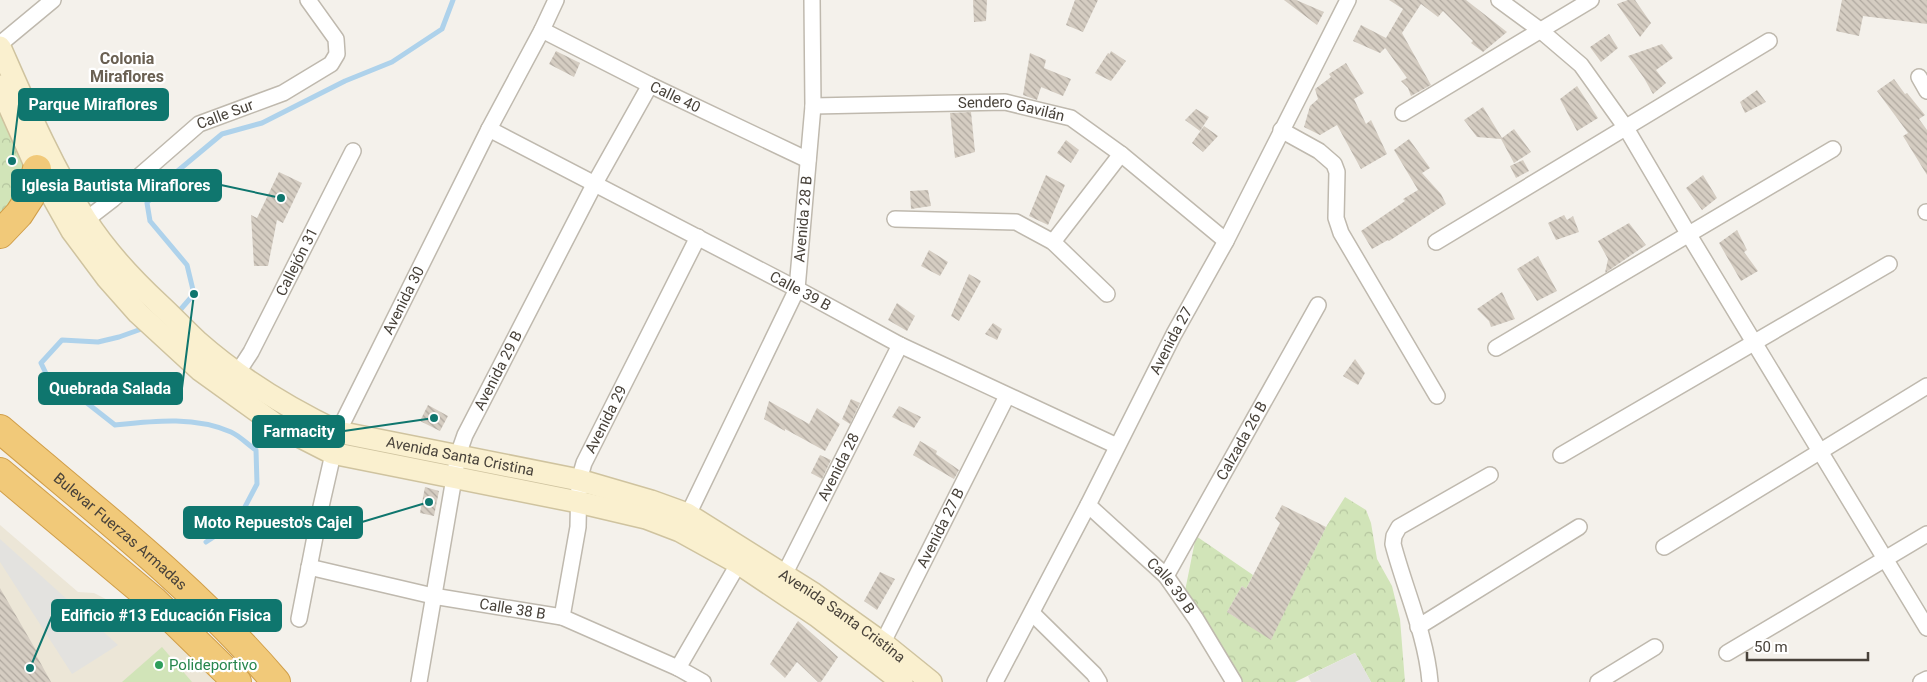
<svg xmlns="http://www.w3.org/2000/svg" width="1927" height="682" viewBox="0 0 1927 682" font-family="Roboto,sans-serif">
	<style>
		.education { fill: #ece6d7 }
		.forest { fill: url(#forest-crowns) }
		.pitch { fill: #d1e4b8 }
		.parking { fill: #e3e2df }
		.lines { fill: none; stroke-linecap: round; stroke-linejoin: round }
		.stream { stroke: #aed2eb; stroke-width: 5 }
		.building { fill: url(#building-back-hatch) }
		.street-casing { stroke: #bfb9ae; stroke-width: 18 }
		.secondary-casing { stroke: #cfc39f; stroke-width: 24 }
		.highway-casing { stroke: #d09e49; stroke-width: 30 }
		.street { stroke: #fff; stroke-width: 15 }
		.secondary { stroke: #faf0cf; stroke-width: 21 }
		.highway { stroke: #f1c979; stroke-width: 28 }
		.leisure-dot { fill: #2e9e5b; stroke: #fff; stroke-width: 2 }
		.labels { text-anchor: middle; dominant-baseline: central; stroke-width: 4.5; stroke-linejoin: round; paint-order: stroke }
		.street-label { font-size: 15px; fill: #48423a; stroke: #fff }
		.leisure-label { font-size: 15px; fill: #27864d; stroke: #fff; text-anchor: start }
		.neighbourhood-label { font-size: 16px; font-weight: bold; fill: #6a6052; stroke: #fff }
		.leader { fill: none; stroke: #0f766e; stroke-width: 2 }
		.callout-dot { fill: #0f766e; stroke: #fff; stroke-width: 2 }
		.callout { fill: #0f766e; stroke: #0f766e; stroke-width: 2 }
		.callout-label { font-size: 16px; text-anchor: middle; font-weight: bold; fill: #fff }
	</style>
	<defs>
		<pattern id="forest-crowns" width="20" height="18" patternUnits="userSpaceOnUse" patternTransform="scale(1.25)"><rect width="20" height="18" fill="#d1e4b8"/><path d="M2 6a3 3 0 1 1 6 0M12 15a3 3 0 1 1 6 0" fill="none" stroke="#b5c59f"/></pattern>
		<pattern id="building-back-hatch" width="6" height="6" patternUnits="userSpaceOnUse" patternTransform="scale(1.25)"><rect width="6" height="6" fill="#d5cdc2"/><path d="M-1 5l2 2M0 0l6 6M5-1l2 2" fill="none" stroke="#afa89f"/></pattern>
	</defs>
	<rect width="100%" height="100%" fill="#f4f1eb"/>
	<!-- education -->
	<path class="education" d="M 0,525 L 78,592 L 94,593 L 171,632 L 215,682 L 0,682 Z"/>
	<!-- forest -->
	<path class="forest" d="M 0,111 L 27,172 L 25,193 L 0,222 Z
		M 1345,497 L 1366,510 L 1371,523 L 1377,559 L 1392,586 L 1400,619 L 1405,682 L 1371,682 L 1355,653 L 1295,682 L 1243,682 L 1185,591 L 1196,536 L 1253,575 L 1246,589 L 1242,586 L 1227,612 L 1271,639 L 1326,527 Z"/>
	<!-- pitch -->
	<path class="pitch" d="M 162,647 L 192,682 L 122,682 Z"/>
	<!-- parking -->
	<path class="parking" d="M 0,539 L 118,645 L 72,674 L 0,562 Z
		M 1355,653 L 1371,682 L 1311,682 L 1308,676 Z"/>
	<g class="lines">
		<!-- stream -->
		<path class="stream" d="M 174,313 L 181,309 L 194,294 L 187,265 L 150,221 L 147,203 L 162,184 L 222,134 L 262,123 L 345,81 L 392,62 L 442,29 L 453,0
			M 147,327 L 119,337 L 98,342 L 62,340 L 41,363 L 51,384 L 87,403 L 115,425 C 154,421 194,416 231,432 C 240,436 248,445 256,450 L 257,484 L 237,522 L 206,542"/>
	</g>
	<!-- building -->
	<path class="building" d="M 973,0 L 987,0 L 986,21 L 974,22 Z
		M 1075,0 L 1098,0 L 1083,32 L 1066,25 Z
		M 1284,0 L 1296,0 L 1324,12 L 1317,25 Z
		M 1389,0 L 1466,0 L 1507,32 L 1483,52 L 1471,43 L 1473,41 L 1443,11 L 1438,17 L 1421,4 L 1402,33 L 1431,85 L 1411,96 L 1408,88 L 1401,81 L 1407,78 L 1386,49 L 1385,48 L 1380,53 L 1353,41 L 1361,25 L 1386,38 L 1403,9 Z
		M 1628,0 L 1635,0 L 1651,23 L 1640,37 L 1617,4 Z
		M 1842,0 L 1927,0 L 1927,24 L 1863,16 L 1859,36 L 1836,31 Z
		M 1609,34 L 1618,48 L 1601,62 L 1590,47 Z
		M 1662,44 L 1673,58 L 1656,70 L 1666,83 L 1653,94 L 1644,78 L 1628,56 Z
		M 556,51 L 580,63 L 574,77 L 549,64 Z
		M 1111,51 L 1126,61 L 1111,81 L 1095,73 L 1108,53 L 1110,54 Z
		M 1030,53 L 1046,60 L 1044,68 L 1071,79 L 1063,96 L 1041,87 L 1037,100 L 1023,95 Z
		M 1346,63 L 1364,93 L 1354,99 L 1366,124 L 1371,120 L 1387,154 L 1361,169 L 1337,125 L 1320,135 L 1304,127 L 1310,106 L 1318,99 L 1315,89 L 1331,77 L 1329,74 Z
		M 1894,79 L 1905,94 L 1907,93 L 1925,115 L 1919,119 L 1927,130 L 1927,175 L 1903,136 L 1908,133 L 1877,91 Z
		M 1577,86 L 1598,118 L 1577,131 L 1560,99 Z
		M 1757,90 L 1766,102 L 1745,113 L 1740,102 Z
		M 1483,107 L 1502,138 L 1514,129 L 1531,152 L 1514,163 L 1501,139 L 1477,137 L 1464,120 Z
		M 1196,109 L 1209,117 L 1200,131 L 1185,120 Z
		M 971,112 L 975,152 L 955,158 L 950,113 Z
		M 1204,126 L 1218,136 L 1203,152 L 1192,143 Z
		M 1409,139 L 1430,168 L 1422,173 L 1441,194 L 1446,204 L 1389,241 L 1388,240 L 1372,249 L 1361,231 L 1405,201 L 1403,199 L 1418,190 L 1394,150 Z
		M 1066,140 L 1079,150 L 1071,163 L 1057,153 Z
		M 1523,160 L 1529,171 L 1516,178 L 1510,166 Z
		M 279,172 L 302,183 L 283,223 L 277,220 L 268,266 L 254,266 L 251,215 L 257,218 Z
		M 1046,175 L 1065,185 L 1048,225 L 1029,216 Z
		M 1703,175 L 1717,198 L 1702,210 L 1686,188 Z
		M 928,190 L 931,206 L 911,209 L 910,191 Z
		M 1564,215 L 1567,220 L 1573,216 L 1579,232 L 1556,240 L 1548,223 Z
		M 1629,223 L 1646,245 L 1605,273 L 1608,259 L 1598,241 Z
		M 1737,230 L 1747,250 L 1744,252 L 1758,271 L 1741,281 L 1719,243 Z
		M 929,250 L 948,262 L 940,276 L 921,266 Z
		M 1538,256 L 1557,291 L 1537,301 L 1517,269 Z
		M 969,274 L 981,281 L 959,321 L 951,316 Z
		M 1502,292 L 1515,319 L 1491,327 L 1489,321 L 1477,309 Z
		M 897,303 L 915,316 L 907,331 L 888,320 Z
		M 993,323 L 1002,329 L 997,340 L 985,334 Z
		M 1355,359 L 1365,373 L 1358,385 L 1343,376 Z
		M 851,399 L 860,403 L 850,424 L 842,419 Z
		M 769,401 L 809,424 L 817,408 L 840,424 L 825,451 L 785,429 L 785,431 L 764,419 Z
		M 428,405 L 448,416 L 440,431 L 420,421 Z
		M 899,406 L 921,417 L 914,428 L 892,417 Z
		M 920,441 L 937,451 L 936,454 L 959,470 L 954,479 L 913,455 Z
		M 820,455 L 831,460 L 822,479 L 811,473 Z
		M 425,487 L 439,491 L 434,516 L 420,513 Z
		M 1282,505 L 1326,527 L 1271,640 L 1227,612 L 1242,586 L 1246,589 L 1280,523 L 1275,518 Z
		M 880,572 L 895,579 L 877,610 L 864,601 Z
		M 0,588 L 37,652 L 35,653 L 51,682 L 0,682 Z
		M 798,621 L 838,657 L 821,682 L 818,682 L 797,662 L 785,678 L 770,664 Z"/>
	<g class="lines">
		<defs>
			<g id="street">
				<path d="M 1499,0 L 1540,30 L 1581,65 L 1626,128 L 1689,235 L 1927,628"/>
				<path id="s1" d="M 542,30 L 650,85 L 808,160"/>
				<path d="M 0,44 L 53,0"/>
				<path d="M 1919,77 L 1927,91"/>
				<path id="s2" d="M 813,106 L 1005,102 L 1071,118 L 1121,154 L 1226,241"/>
				<path d="M 1403,113 L 1591,0"/>
				<path id="s3" d="M 489,129 L 797,289 L 900,345 L 1117,446"/>
				<path d="M 1281,130 L 1319,151 L 1334,164 L 1337,172 L 1336,218 L 1341,233 L 1437,396"/>
				<path d="M 1926,212 L 1927,212"/>
				<path d="M 895,219 L 1016,222 L 1053,242 L 1107,294"/>
				<path id="s4" d="M 78,226 L 113,199 L 199,124 L 283,93 L 331,64 L 337,54 L 336,39 L 308,0"/>
				<path d="M 1053,242 L 1121,154"/>
				<path d="M 1436,242 L 1769,41"/>
				<path d="M 1496,348 L 1833,149"/>
				<path id="s5" d="M 238,372 L 251,352 L 353,151"/>
				<path d="M 1561,455 L 1889,264"/>
				<path id="s6" d="M 1088,505 L 1166,576 L 1196,619 L 1234,682"/>
				<path id="s7" d="M 684,523 L 797,289 L 813,106 L 812,0"/>
				<path d="M 1664,547 L 1927,386"/>
				<path id="s8" d="M 309,567 L 433,596 L 562,617 L 678,668 L 703,682"/>
				<path id="s9" d="M 1166,576 L 1318,305"/>
				<path id="s10" d="M 780,583 L 900,345"/>
				<path d="M 1033,614 L 1094,674 L 1099,682"/>
				<path id="s11" d="M 562,617 L 578,527 L 579,480 L 584,463 L 698,237"/>
				<path id="s12" d="M 299,619 L 320,511 L 338,432 L 489,129 L 542,30 L 556,0"/>
				<path d="M 1418,627 L 1579,527"/>
				<path id="s13" d="M 878,652 L 1007,396"/>
				<path d="M 1727,653 L 1927,534"/>
				<path d="M 678,668 L 744,554"/>
				<path id="s14" d="M 419,682 L 458,455 L 465,435 L 595,183 L 650,85"/>
				<path id="s15" d="M 995,682 L 1088,505 L 1174,334 L 1226,241 L 1348,0"/>
				<path d="M 1430,682 C 1426,635 1405,590 1393,544 L 1394,536 L 1399,527 L 1490,475"/>
				<path d="M 1598,682 L 1655,647"/>
				<path d="M 1921,682 L 1927,679"/>
			</g>
			<g id="secondary">
				<path id="s16" d="M 0,47 C 26,106 51,165 86,220 C 106,251 133,280 160,305 C 173,317 185,330 198,342 C 240,379 288,408 338,432 L 579,480 L 651,501 L 687,514 L 814,594 L 884,644 L 931,682"/>
				<path d="M 0,86 L 37,169 L 72,231 L 107,278 L 138,313 L 200,370 L 275,424 L 332,453 L 578,502 L 646,518 L 680,531 L 738,563 L 817,616 L 902,682"/>
			</g>
			<g id="highway">
				<path d="M 0,234 L 19,214 L 30,197 L 37,169"/>
				<path id="s17" d="M 0,429 C 95,510 195,587 276,682"/>
				<path d="M 0,472 L 154,601 L 237,682"/>
			</g>
		</defs>
		<!-- street casing -->
		<use href="#street" class="street-casing"/>
		<!-- secondary casing -->
		<use href="#secondary" class="secondary-casing"/>
		<!-- highway casing -->
		<use href="#highway" class="highway-casing"/>
		<!-- street -->
		<use href="#street" class="street"/>
		<!-- secondary -->
		<use href="#secondary" class="secondary"/>
		<!-- highway -->
		<use href="#highway" class="highway"/>
	</g>
	<!-- markers -->
	<circle class="leisure-dot" cx="159" cy="665" r="5"/>
	<g class="labels">
		<!-- street labels -->
		<g class="street-label">
			<text stroke="none"><textPath href="#s1" startOffset="149">Calle 40</textPath></text>
			<text stroke="none"><textPath href="#s2" startOffset="199">Sendero Gavilán</textPath></text>
			<text stroke="none"><textPath href="#s4" startOffset="186">Calle Sur</textPath></text>
			<text stroke="none"><textPath href="#s7" startOffset="330">Avenida 28 B</textPath></text>
			<text stroke="none"><textPath href="#s5" startOffset="125">Callejón 31</textPath></text>
			<text stroke="none"><textPath href="#s3" startOffset="351">Calle 39 B</textPath></text>
			<text stroke="none"><textPath href="#s12" startOffset="338">Avenida 30</textPath></text>
			<text stroke="none"><textPath href="#s15" startOffset="384">Avenida 27</textPath></text>
			<text stroke="none"><textPath href="#s14" startOffset="324">Avenida 29 B</textPath></text>
			<text stroke="none"><textPath href="#s11" startOffset="205">Avenida 29</textPath></text>
			<text stroke="none"><textPath href="#s9" startOffset="155">Calzada 26 B</textPath></text>
			<text stroke="none"><textPath href="#s16" startOffset="651">Avenida Santa Cristina</textPath></text>
			<text stroke="none"><textPath href="#s10" startOffset="130">Avenida 28</textPath></text>
			<text stroke="none"><textPath href="#s13" startOffset="139">Avenida 27 B</textPath></text>
			<text stroke="none"><textPath href="#s17" startOffset="158">Bulevar Fuerzas Armadas</textPath></text>
			<text stroke="none"><textPath href="#s6" startOffset="116">Calle 39 B</textPath></text>
			<text stroke="none"><textPath href="#s8" startOffset="208">Calle 38 B</textPath></text>
			<text stroke="none"><textPath href="#s16" startOffset="1071">Avenida Santa Cristina</textPath></text>
		</g>
		<!-- leisure labels -->
		<g class="leisure-label">
			<text x="169" y="665">Polideportivo</text>
		</g>
		<!-- neighbourhood labels -->
		<g class="neighbourhood-label">
			<text x="127" y="58">Colonia<tspan x="127" dy="18">Miraflores</tspan></text>
		</g>
	</g>
	<!-- callouts -->
	<path class="leader" d="M12 161L19 104M281 198L221 185M194 294L182 388M434 418L344 431M429 502L362 522M30 668L52 616"/>
	<g class="callout-dot">
		<circle cx="12" cy="161" r="5"/>
		<circle cx="281" cy="198" r="5"/>
		<circle cx="194" cy="294" r="5"/>
		<circle cx="434" cy="418" r="5"/>
		<circle cx="429" cy="502" r="5"/>
		<circle cx="30" cy="668" r="5"/>
	</g>
	<g class="callout">
		<rect x="19" y="89" width="149" height="31" rx="5"/>
		<rect x="12" y="170" width="209" height="31" rx="5"/>
		<rect x="39" y="373" width="143" height="31" rx="5"/>
		<rect x="253" y="416" width="91" height="31" rx="5"/>
		<rect x="184" y="507" width="178" height="31" rx="5"/>
		<rect x="52" y="600" width="229" height="31" rx="5"/>
	</g>
	<g class="callout-label">
		<text x="93" y="110">Parque Miraflores</text>
		<text x="116" y="191">Iglesia Bautista Miraflores</text>
		<text x="110" y="394">Quebrada Salada</text>
		<text x="299" y="437">Farmacity</text>
		<text x="273" y="528">Moto Repuesto's Cajel</text>
		<text x="166" y="621">Edificio #13 Educación Fisica</text>
	</g>
	<!-- scale -->
	<path d="M1747 652v8h121v-8" fill="none" stroke="#48423a" stroke-width="2.5"/>
	<text x="1754" y="652" font-size="15" fill="#48423a" stroke="#ffffff" stroke-width="4" paint-order="stroke">50 m</text>
</svg>
